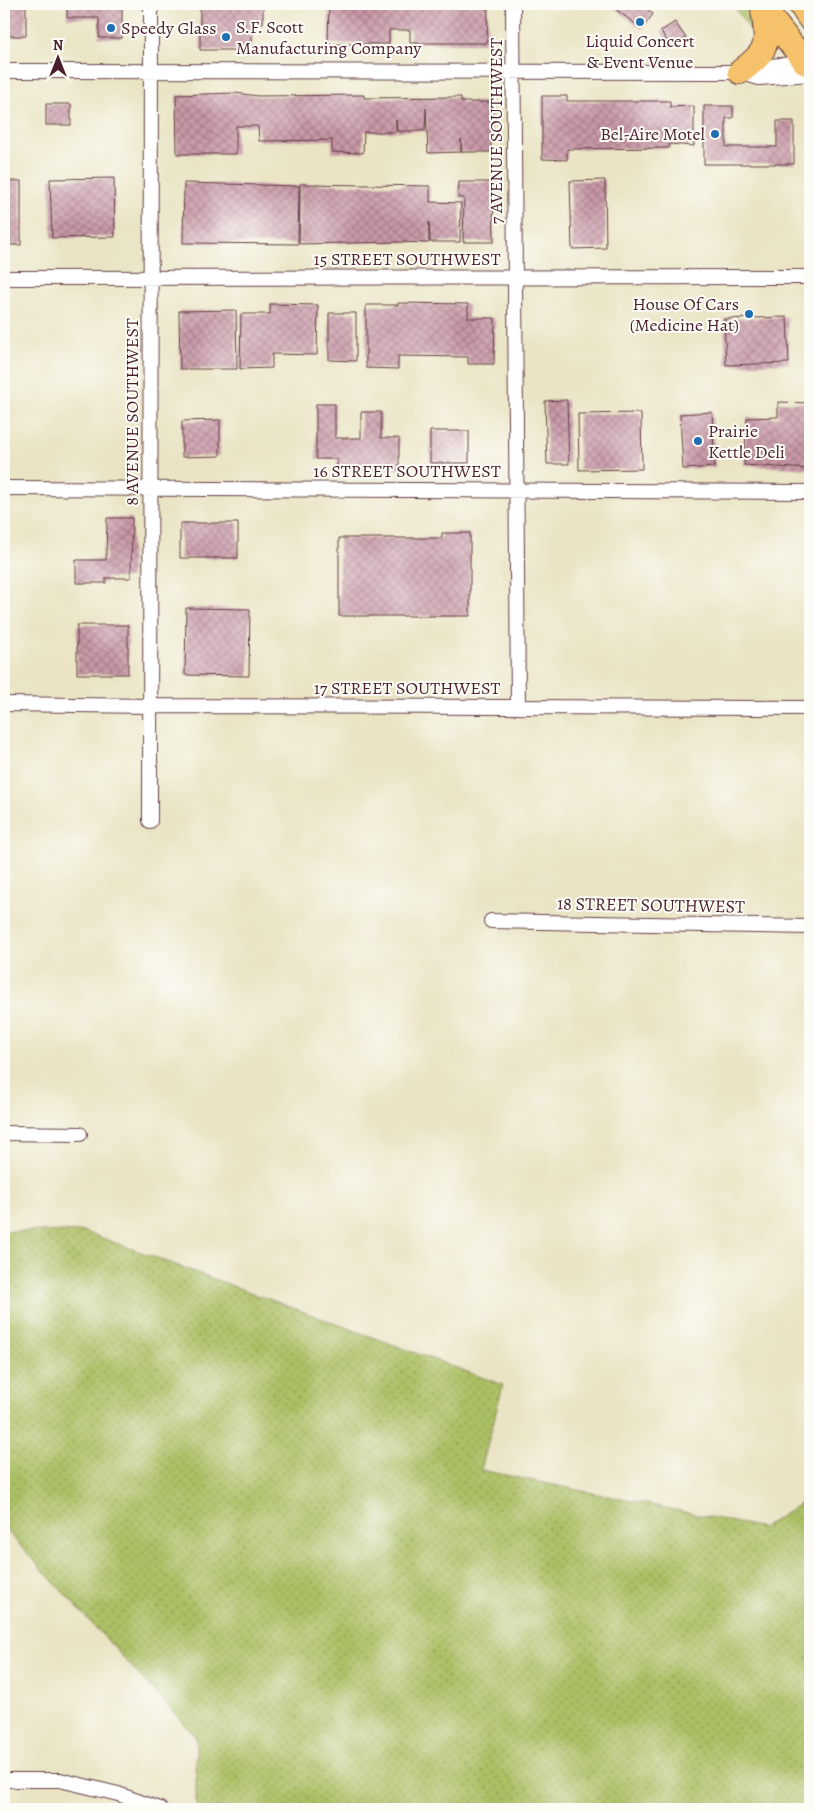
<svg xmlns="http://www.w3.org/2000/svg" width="814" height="1813" viewBox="0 0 814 1813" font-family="Alegreya,serif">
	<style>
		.grass { fill: url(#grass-dots); stroke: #7a6f47 }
		.building { fill: url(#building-cross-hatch) }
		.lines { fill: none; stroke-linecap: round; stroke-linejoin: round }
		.minor-casing { stroke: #623d42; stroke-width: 16 }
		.trunk-casing { stroke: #623d42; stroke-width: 26 }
		.minor { stroke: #fff; stroke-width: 14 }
		.trunk { stroke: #f5c16b; stroke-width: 24 }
		.poi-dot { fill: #1f6fb2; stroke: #fdfcf7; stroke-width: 2 }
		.labels { text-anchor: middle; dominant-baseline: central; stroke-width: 4; stroke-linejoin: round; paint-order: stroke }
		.poi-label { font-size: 18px; fill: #4a1f2b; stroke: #fdfcf7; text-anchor: start }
		.street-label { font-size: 18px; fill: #4a1f2b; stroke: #fdfcf7 }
	</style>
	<defs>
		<pattern id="grass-dots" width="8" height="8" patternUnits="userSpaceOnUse" patternTransform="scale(1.25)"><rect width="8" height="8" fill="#abbf63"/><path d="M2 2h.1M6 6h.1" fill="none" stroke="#8d9b52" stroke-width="1.8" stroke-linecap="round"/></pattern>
		<pattern id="building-cross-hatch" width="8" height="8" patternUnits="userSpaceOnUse" patternTransform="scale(1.25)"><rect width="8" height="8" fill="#c999a8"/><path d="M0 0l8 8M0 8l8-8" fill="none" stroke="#a57c89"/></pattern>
	</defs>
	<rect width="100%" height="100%" fill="#fdfcf7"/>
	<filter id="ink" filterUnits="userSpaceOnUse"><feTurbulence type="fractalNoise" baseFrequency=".02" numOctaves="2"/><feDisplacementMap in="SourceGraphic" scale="10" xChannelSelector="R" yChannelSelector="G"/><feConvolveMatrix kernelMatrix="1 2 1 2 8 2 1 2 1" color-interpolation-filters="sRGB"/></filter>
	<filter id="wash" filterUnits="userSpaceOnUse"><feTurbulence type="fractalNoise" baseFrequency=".0096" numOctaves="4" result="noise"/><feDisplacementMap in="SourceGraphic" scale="20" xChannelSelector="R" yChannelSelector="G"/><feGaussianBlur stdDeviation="1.12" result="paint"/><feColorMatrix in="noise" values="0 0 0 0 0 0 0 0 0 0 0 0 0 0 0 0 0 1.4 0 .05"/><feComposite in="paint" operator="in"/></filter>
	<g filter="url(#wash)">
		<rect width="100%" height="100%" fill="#eae4c4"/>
		<!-- grass -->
		<path class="grass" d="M 732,4 L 749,4 L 759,19 L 758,41 Z
			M 4,1231 L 86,1232 L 503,1385 L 481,1470 L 763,1528 L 810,1497 L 810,1809 L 196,1809 L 196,1737 L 4,1528 Z"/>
		<g id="blocks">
			<!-- building -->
			<path class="building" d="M 7,4 L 26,4 L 26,36 L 4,36 L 4,18 L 7,18 Z
				M 67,4 L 122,4 L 122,38 L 99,38 L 99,18 L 67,18 Z
				M 200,4 L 263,4 L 263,24 L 252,24 L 252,50 L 200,50 Z
				M 329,4 L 488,4 L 487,43 L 410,43 L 410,30 L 389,30 L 389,44 L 328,44 Z
				M 609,4 L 645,4 L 643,6 L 653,14 L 642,29 Z
				M 675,22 L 686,38 L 671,48 L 661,31 Z
				M 235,93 L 258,96 L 364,95 L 364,98 L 461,97 L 461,102 L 491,102 L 491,152 L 462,152 L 461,139 L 461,152 L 428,153 L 426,108 L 425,131 L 397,131 L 396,120 L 396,132 L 364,132 L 363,153 L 332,152 L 332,140 L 259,141 L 258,126 L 236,126 L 236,154 L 177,154 L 176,95 Z
				M 542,96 L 567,96 L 567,101 L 670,101 L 670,107 L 694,106 L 694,146 L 669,144 L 669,148 L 567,149 L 567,160 L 542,159 Z
				M 46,104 L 71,104 L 71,125 L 46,125 Z
				M 704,106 L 733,106 L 733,118 L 726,118 L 726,147 L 777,147 L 777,121 L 794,121 L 794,164 L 704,164 Z
				M 114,178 L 115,237 L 52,238 L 50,179 Z
				M 605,180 L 606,248 L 572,249 L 570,181 Z
				M 4,181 L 21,181 L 21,245 L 4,245 Z
				M 459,182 L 493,182 L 494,242 L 463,242 L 464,198 L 458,198 Z
				M 184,183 L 299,186 L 298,244 L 183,243 Z
				M 300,184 L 430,186 L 430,202 L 461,203 L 460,242 L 430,242 L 429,222 L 429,243 L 399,242 L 299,244 Z
				M 398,303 L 468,304 L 468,318 L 495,318 L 494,364 L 468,364 L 468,357 L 398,356 L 398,369 L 366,368 L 366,305 L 398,305 Z
				M 270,304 L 318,305 L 317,355 L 272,354 L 272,368 L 240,369 L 241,314 L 270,314 Z
				M 236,310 L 237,369 L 180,369 L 179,311 Z
				M 329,313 L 356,313 L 356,361 L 329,360 Z
				M 787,317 L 789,363 L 726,365 L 724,319 Z
				M 567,400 L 569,464 L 547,464 L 545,401 Z
				M 778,402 L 810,403 L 810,469 L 744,465 L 747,418 L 778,417 Z
				M 316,404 L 335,404 L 335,438 L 361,438 L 361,412 L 381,412 L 381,438 L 399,438 L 399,469 L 337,469 L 337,459 L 316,459 Z
				M 712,412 L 715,467 L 683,469 L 680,414 Z
				M 641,413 L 642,469 L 579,470 L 578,414 Z
				M 220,420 L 220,456 L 182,457 L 182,421 Z
				M 430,431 L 469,431 L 469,463 L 430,463 Z
				M 107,518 L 132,518 L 131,578 L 106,578 L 106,583 L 76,583 L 76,560 L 106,560 Z
				M 180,523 L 238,523 L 238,558 L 180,558 Z
				M 442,533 L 470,533 L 470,616 L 339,616 L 339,538 L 442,538 Z
				M 186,608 L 250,609 L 249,676 L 185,675 Z
				M 77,625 L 128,625 L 128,674 L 77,674 Z"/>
		</g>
	</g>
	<g filter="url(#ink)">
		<use href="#blocks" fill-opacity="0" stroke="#623d42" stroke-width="1"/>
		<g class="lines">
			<defs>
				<path id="minor" d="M 513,4 L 518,707
					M 748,70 L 757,67 L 806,63 L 810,64
					M 4,71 L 740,72 L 759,78 L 810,74
					M 4,278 L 810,277
					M 4,488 L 810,492
					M 4,704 L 150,706 L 810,708
					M 150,821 L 151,4
					M 491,921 L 810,927
					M 4,1133 L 80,1134
					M 4,1780 L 60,1780 L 118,1794 L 160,1809"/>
				<path id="trunk" d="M 800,4 L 810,19
					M 764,9 L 806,63
					M 740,72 C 770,49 768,45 763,9"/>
			</defs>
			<!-- minor casing -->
			<use href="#minor" class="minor-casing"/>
			<!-- trunk casing -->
			<use href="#trunk" class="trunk-casing"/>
			<!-- minor -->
			<use href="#minor" class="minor"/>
			<!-- trunk -->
			<use href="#trunk" class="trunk"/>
		</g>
	</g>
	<!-- markers -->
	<g class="poi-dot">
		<circle cx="640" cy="22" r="5"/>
		<circle cx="111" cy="28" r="5"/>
		<circle cx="226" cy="37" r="5"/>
		<circle cx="715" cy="134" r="5"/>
		<circle cx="749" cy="314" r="5"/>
		<circle cx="698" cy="441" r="5"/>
	</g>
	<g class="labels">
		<!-- poi labels -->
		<g class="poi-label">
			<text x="236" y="27">S.F. Scott<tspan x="236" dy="21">Manufacturing Company</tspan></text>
			<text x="121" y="28">Speedy Glass</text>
			<text x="640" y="41" text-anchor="middle">Liquid Concert<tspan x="640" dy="21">&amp; Event Venue</tspan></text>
			<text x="705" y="134" text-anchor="end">Bel-Aire Motel</text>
			<text x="739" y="304" text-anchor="end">House Of Cars<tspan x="739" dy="21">(Medicine Hat)</tspan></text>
			<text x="708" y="431">Prairie<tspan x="708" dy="21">Kettle Deli</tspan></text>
		</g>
		<!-- street labels -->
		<g class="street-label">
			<text transform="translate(496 131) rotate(-90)">7 AVENUE SOUTHWEST</text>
			<text x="407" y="259">15 STREET SOUTHWEST</text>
			<text transform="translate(132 412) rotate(-90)">8 AVENUE SOUTHWEST</text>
			<text x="407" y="471">16 STREET SOUTHWEST</text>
			<text x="407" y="688">17 STREET SOUTHWEST</text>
			<text transform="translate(651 905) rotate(1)">18 STREET SOUTHWEST</text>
		</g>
	</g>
	<!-- margin -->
	<rect width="814" height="1813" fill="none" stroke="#fdfcf7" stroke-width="20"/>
	<!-- north arrow -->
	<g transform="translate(58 58)" stroke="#fdfcf7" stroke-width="4" paint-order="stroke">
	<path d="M0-4L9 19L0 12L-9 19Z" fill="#4a1f2b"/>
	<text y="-8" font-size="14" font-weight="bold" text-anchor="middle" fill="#4a1f2b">N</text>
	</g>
</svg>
